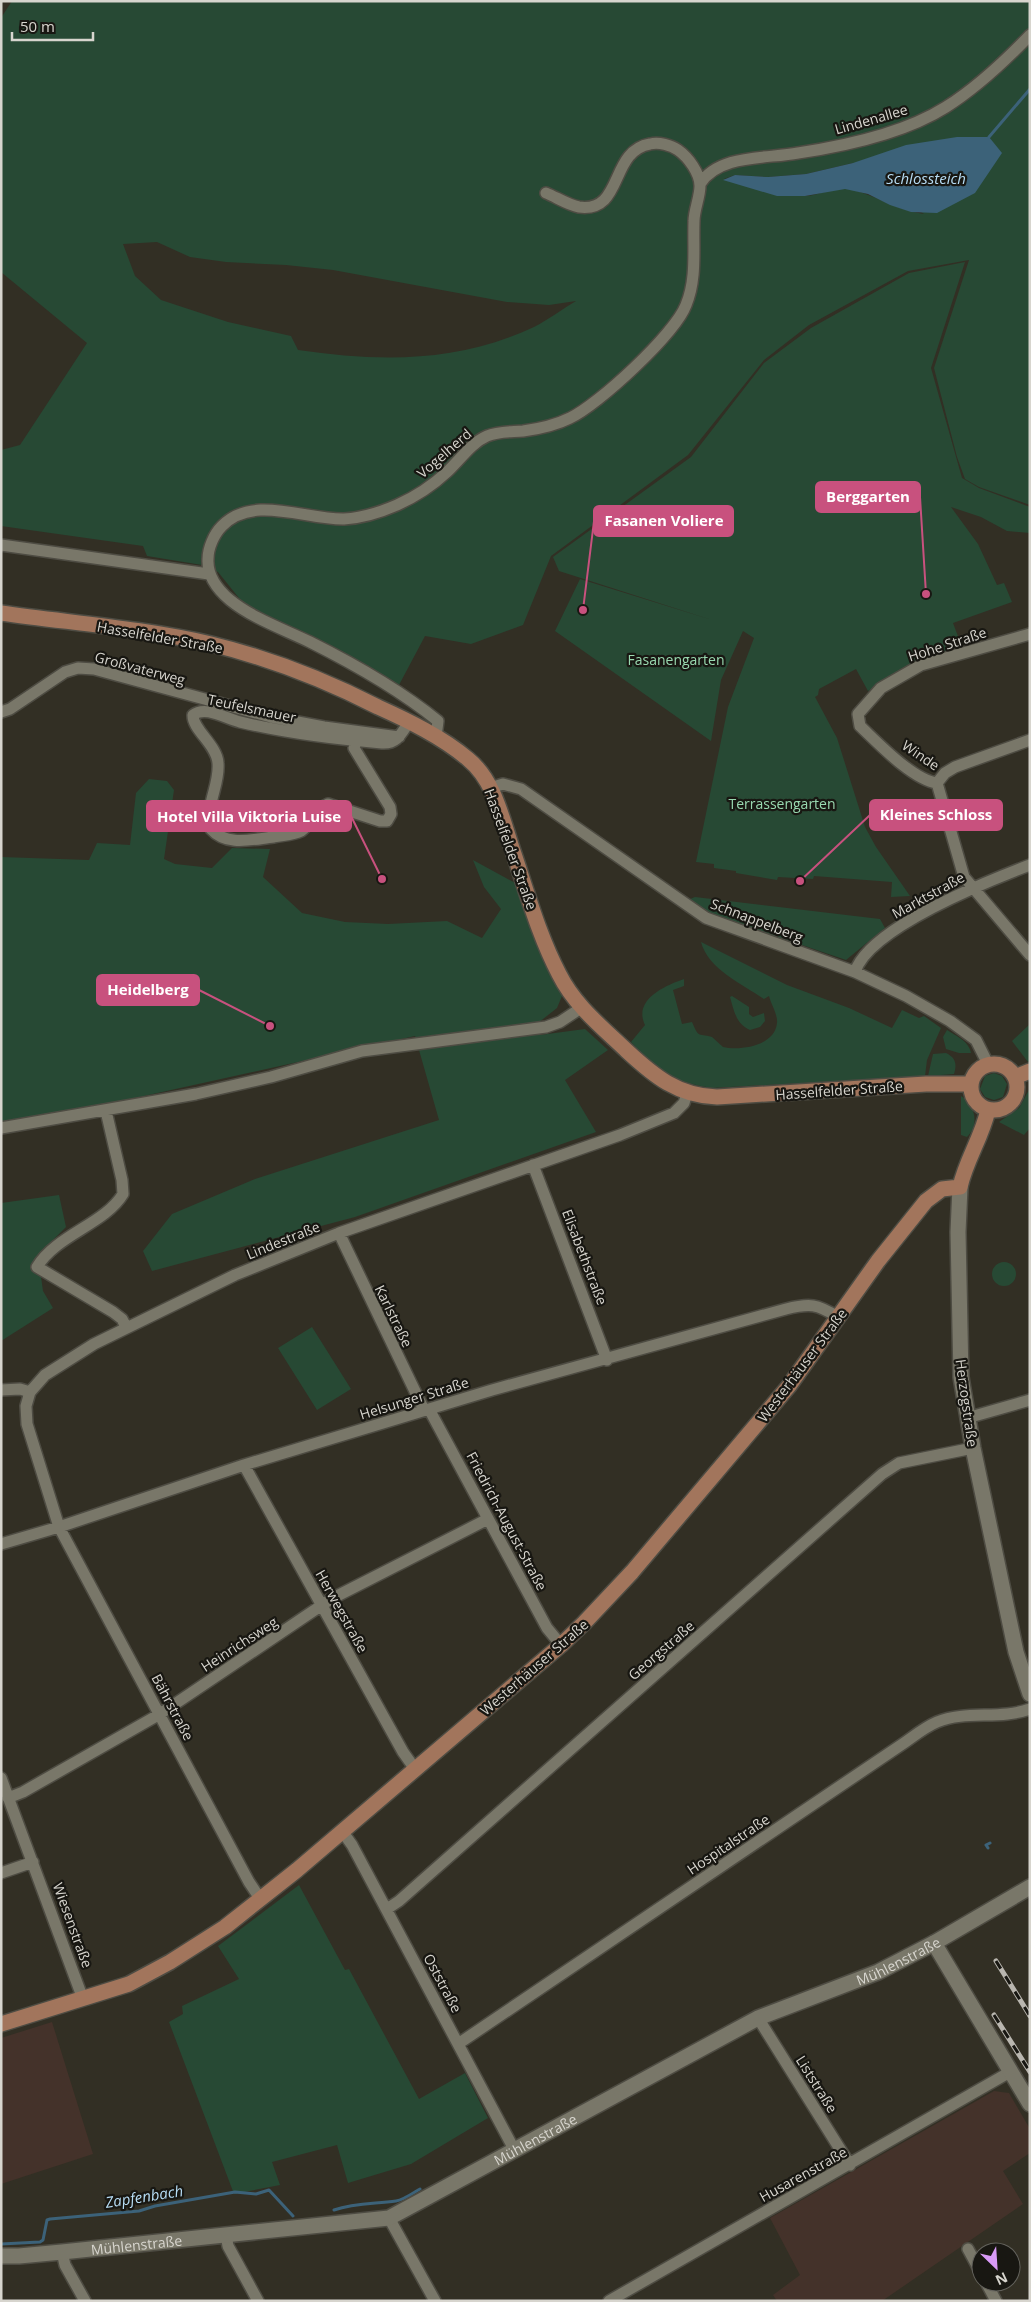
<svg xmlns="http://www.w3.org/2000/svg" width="1031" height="2302" viewBox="0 0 1031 2302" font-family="'Open Sans',sans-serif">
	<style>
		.commercial { fill: #44322a }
		.green { fill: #274934; fill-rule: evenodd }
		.water { fill: #3c6279 }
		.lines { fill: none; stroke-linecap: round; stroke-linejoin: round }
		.stream { stroke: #3c6279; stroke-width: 3 }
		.minor-casing { stroke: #4e4c43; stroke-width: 14 }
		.tertiary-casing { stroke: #4e4c43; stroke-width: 18 }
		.primary-casing { stroke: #4e4c43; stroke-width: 18 }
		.minor { stroke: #797769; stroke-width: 11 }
		.tertiary { stroke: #797769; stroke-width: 15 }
		.primary { stroke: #a2755c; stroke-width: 15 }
		.rail-casing { stroke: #b9b6af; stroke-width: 5 }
		.rail { stroke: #181712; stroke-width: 3; stroke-dasharray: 9; stroke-linecap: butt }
		.labels { text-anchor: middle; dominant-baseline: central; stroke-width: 4.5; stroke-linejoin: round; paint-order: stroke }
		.street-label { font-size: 14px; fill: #d7d5ce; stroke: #181712 }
		.park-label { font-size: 14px; fill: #99d9b0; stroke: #181712 }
		.water-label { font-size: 15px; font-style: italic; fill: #b7ddf5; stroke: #181712 }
		.leader { fill: none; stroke: #c8517e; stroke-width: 2 }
		.callout-dot { fill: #c8517e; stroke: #181712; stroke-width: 2 }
		.callout { fill: #c8517e; stroke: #c8517e; stroke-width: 2 }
		.callout-label { font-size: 15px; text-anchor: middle; font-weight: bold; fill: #fff }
	</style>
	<rect width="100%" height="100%" fill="#322f24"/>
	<!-- commercial -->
	<path class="commercial" d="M 52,2022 L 93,2154 L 1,2184 L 1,2038 Z
		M 994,2091 L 1009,2093 L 1030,2129 L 1030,2153 L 1003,2171 L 1023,2204 L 882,2301 L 777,2301 L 773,2295 L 800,2275 L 770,2218 Z"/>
	<!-- green -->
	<path class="green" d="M 12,1 L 1030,1 L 1030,505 L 979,487 L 965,479 L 957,457 L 934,368 L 969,260 L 908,271 L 809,325 L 764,360 L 688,455 L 551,556 L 523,625 L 471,644 L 425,636 L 399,685 L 243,603 L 218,572 L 202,565 L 147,556 L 143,546 L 1,526 L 1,450 L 20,445 L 87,343 L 1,272 L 1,18 ZM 853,163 L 924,214 C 896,210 874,194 848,189 C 834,187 820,195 806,196 C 792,197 736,185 724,179 L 735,175 L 768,177 L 806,174 ZM 157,242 L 190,257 L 226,262 L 286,265 L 333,270 L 507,302 L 549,305 L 576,301 C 562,309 548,320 534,327 C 457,363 381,362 298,350 L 291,336 L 228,322 L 161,300 L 135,276 L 123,244 Z
		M 965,262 L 931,368 L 962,478 L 979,488 L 1030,507 L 1030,533 L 1007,531 L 981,517 L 951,507 L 978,544 L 997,585 L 1004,583 L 1012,602 L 953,623 L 962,647 L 922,662 L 868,691 L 856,669 L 819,689 L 818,695 L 815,697 L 837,738 L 865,827 L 876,847 L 910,896 L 891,897 L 892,882 L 814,876 L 813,879 L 778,877 L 777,880 L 736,873 L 736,871 L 714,868 L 714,864 L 696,862 L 728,707 L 754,638 L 743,631 L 721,680 L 711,741 L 555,631 L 580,579 L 712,620 L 559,571 L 553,557 L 691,457 L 764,363 L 811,328 L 909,273 Z
		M 149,779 L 167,781 L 174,790 L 164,859 L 175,864 L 212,868 L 232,848 L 270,849 L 263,877 L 302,913 L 345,922 L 388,924 L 447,921 L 482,938 L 501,909 L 484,887 L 473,860 L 517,884 L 562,996 L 557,1008 L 538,1023 L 540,1035 L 585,1029 L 608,1050 L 565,1080 L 596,1132 L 355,1217 L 152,1271 L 143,1251 L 172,1214 L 255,1179 L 439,1120 L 415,1036 L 58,1115 L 1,1123 L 1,857 L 89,860 L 97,843 L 130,845 L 136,793 Z
		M 695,897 L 880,919 L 885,928 L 846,960 L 711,914 L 690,899 Z
		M 701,942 L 787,985 L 849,1008 L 892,1028 L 902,1010 L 919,1018 L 924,1016 L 941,1028 L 927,1060 L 925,1076 L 712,1088 C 672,1082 658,1071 631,1042 L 645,1025 C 633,1000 664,986 684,979 L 684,986 L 673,990 L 682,1024 L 692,1022 C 699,1038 697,1033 712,1037 L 723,1047 C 740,1051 775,1046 777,1023 C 778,1015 771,1004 769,996 L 764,999 C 742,984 708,969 701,942 Z
		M 732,996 L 749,1007 L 749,1014 L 753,1017 L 764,1013 L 765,1021 L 760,1027 L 750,1030 C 736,1024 734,1011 730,997 Z
		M 1030,1024 L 1030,1061 L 1028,1062 L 1012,1041 Z
		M 947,1030 C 956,1036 969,1041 971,1053 L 959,1053 L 946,1049 L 943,1037 Z
		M 946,1053 C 956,1058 957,1064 954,1074 L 928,1076 L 933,1054 Z
		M 994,1073 L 1002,1076 L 1007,1084 L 1003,1097 L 994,1100 L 985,1097 L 980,1089 L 985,1076 Z
		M 1030,1088 L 1030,1128 L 1024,1135 L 999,1122 L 1019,1108 Z
		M 961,1096 C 975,1104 980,1125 967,1137 L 961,1135 Z
		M 59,1195 L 66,1227 L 38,1255 L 43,1291 L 53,1308 L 1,1341 L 1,1203 Z
		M992 1274a12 12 0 1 1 24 0a12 12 0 1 1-24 0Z
		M 312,1327 L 351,1389 L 317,1410 L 278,1348 Z
		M 299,1885 L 345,1970 L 349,1969 L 419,2099 L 465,2073 L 488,2118 L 411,2164 L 348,2183 L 337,2145 L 272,2162 L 280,2185 L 234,2194 L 169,2022 L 183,2014 L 182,2006 L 239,1979 L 218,1946 Z"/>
	<!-- water -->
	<path class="water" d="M 957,137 L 989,137 L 1002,153 L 975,193 L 937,213 L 911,212 L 890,205 L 868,194 L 845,189 L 805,196 L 777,196 L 723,180 L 735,175 L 768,177 L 806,174 L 853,163 L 906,145 Z"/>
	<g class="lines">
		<!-- stream -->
		<path class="stream" d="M 989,137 L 1030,89
			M 988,1848 L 986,1845 L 990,1843
			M 334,2210 C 355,2203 374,2204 396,2201 C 404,2200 413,2193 420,2189
			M 1,2244 L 40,2242 L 43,2240 L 47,2220 L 50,2219 L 139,2211 L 155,2206 L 235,2192 L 256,2194 L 269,2190 L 293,2216"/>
		<defs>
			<path id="minor" d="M 700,184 C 719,154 766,159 798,153 C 845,146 905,133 946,107 C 976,88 1005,61 1030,35
				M 1,545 L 209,574
				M 1,712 L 10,709 L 65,672 L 78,668 L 94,669 L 271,717 L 324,727 L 399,737
				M 436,737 L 438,721 C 400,690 354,664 310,642 C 283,629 252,618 230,600 C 217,589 207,576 208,559 C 208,548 214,534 222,526 C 253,494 306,520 344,519 C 362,518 381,512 397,505 C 415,497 432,486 447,472 C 460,460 471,443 487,436 C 499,431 511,432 523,431 C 538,429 556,425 570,418 C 598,405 675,334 686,305 C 697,279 693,249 694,221 C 694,210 700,197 700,186 C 700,173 688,157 678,150 C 671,145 659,142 650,144 C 609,151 624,213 579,207 C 568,205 556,197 546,193
				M 356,741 L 354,748 L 390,807 L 391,814 L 387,821 L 380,821 L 328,804 C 315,809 312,824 301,831 C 293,835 283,835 274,837 C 253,839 227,847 211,829 C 205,803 220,786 218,763 C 217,745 192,729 193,715 C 206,705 226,719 240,722 C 287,733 335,739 382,743 C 397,744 401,734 409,722
				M 937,783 C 913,780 878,743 860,726 L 858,714 L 881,688 L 921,665 L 1030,634
				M 937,783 L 964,877 L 1030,955
				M 937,783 L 945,773 L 955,767 L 1030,740
				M 490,788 L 503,784 L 521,789 L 706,918 L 855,972 L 906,996 L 950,1021 L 976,1040 L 988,1064
				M 855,972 C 869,928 988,881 1030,865
				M 106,1111 L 122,1180 L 123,1194 C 105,1224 56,1235 37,1267 L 113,1312 L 122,1319 L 126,1327
				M 1,1128 L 196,1094 L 271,1077 L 362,1051 L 546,1027 L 560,1022 L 581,1008
				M 533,1165 L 607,1360
				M 339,1233 L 424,1410
				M 1,1390 L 20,1389 L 30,1392
				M 429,1409 L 547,1628 L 561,1645
				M 967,1418 L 1030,1400
				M 244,1465 L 403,1752 L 415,1769
				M 1,1544 L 59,1527 L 244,1465 L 492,1390 L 786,1309 C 810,1303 817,1304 838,1317
				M 1,1778 L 83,1999
				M 8,1798 L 23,1792 L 160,1714 L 331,1599 L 488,1519
				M 342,1831 L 352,1845 L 515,2151
				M 1,1873 L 33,1862
				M 261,1900 L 249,1882 L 59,1527 L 27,1424 L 26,1406 L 30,1392 L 45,1375 L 94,1344 L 235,1275 L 339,1233 L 620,1135 L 674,1113 L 684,1103 L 687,1093
				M 387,1909 L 399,1901 L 882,1474 L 899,1463 L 973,1448
				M 758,2018 L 850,2165
				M 458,2044 L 904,1743 C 914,1736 925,1727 937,1722 C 966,1710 1000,1720 1030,1709
				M 389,2218 L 435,2301
				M 226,2235 L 228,2246 L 258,2301
				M 968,2249 L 981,2273
				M 62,2252 L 65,2265 L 85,2301
				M 986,2282 L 996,2301
				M 609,2301 L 1010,2072"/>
			<g id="tertiary">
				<path d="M 960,1187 L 958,1232 L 961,1377 L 973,1448 L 1016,1652 L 1030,1694"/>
				<path d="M 934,1943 L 1030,2104"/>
				<path id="s1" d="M 1,2256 L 19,2256 L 62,2252 L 389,2218 L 758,2018 L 878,1972 L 934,1943 L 1030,1887"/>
			</g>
			<path id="primary" d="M 1,613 C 71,623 142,628 211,644 C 269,658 325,680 378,707 C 409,721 442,737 468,759 C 495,781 502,819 513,851 C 527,892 539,936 559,974 C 575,1006 602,1027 627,1051 C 654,1076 678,1096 717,1097 L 926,1084 L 970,1084
				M971 1087a23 23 0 1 1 46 0a23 23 0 1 1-46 0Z
				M 1015,1077 L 1030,1071
				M 1,2024 L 129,1984 L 170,1962 L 225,1927 L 297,1870 L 561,1645 L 584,1623 L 632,1572 L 789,1386 L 878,1261 L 926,1201 L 942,1189 L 960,1187 C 966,1160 982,1137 988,1110"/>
		</defs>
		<!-- minor casing -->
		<use href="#minor" class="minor-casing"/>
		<!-- tertiary casing -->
		<use href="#tertiary" class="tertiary-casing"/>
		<!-- primary casing -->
		<use href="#primary" class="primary-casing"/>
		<!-- minor -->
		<use href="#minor" class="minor"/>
		<!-- tertiary -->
		<use href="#tertiary" class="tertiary"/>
		<!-- primary -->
		<use href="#primary" class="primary"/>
		<defs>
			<path id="rail" d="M 996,1961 L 1030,2016
				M 994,2015 L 1030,2072"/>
		</defs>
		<!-- rail casing -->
		<use href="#rail" class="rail-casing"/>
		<!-- rail -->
		<use href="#rail" class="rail"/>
	</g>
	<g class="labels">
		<!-- street labels -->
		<g class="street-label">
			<text transform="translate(871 119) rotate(-16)">Lindenallee</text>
			<text transform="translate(444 453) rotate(-41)">Vogelherd</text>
			<text transform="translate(160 637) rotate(10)">Hasselfelder Straße</text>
			<text transform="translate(947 644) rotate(-18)">Hohe Straße</text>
			<text transform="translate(140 668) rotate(15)">Großvaterweg</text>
			<text transform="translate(252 708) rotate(12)">Teufelsmauer</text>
			<text transform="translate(921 755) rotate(34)">Winde</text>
			<text transform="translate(511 849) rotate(70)">Hasselfelder Straße</text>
			<text transform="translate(928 895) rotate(-29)">Marktstraße</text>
			<text transform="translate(757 920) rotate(21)">Schnappelberg</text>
			<text transform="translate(839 1090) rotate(-4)">Hasselfelder Straße</text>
			<text transform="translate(283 1240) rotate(-22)">Lindestraße</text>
			<text transform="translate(585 1257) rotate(69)">Elisabethstraße</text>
			<text transform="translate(394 1316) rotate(64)">Karlstraße</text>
			<text transform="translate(802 1365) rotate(-53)">Westerhäuser Straße</text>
			<text transform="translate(414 1398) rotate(-17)">Helsunger Straße</text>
			<text transform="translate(967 1403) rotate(82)">Herzogstraße</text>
			<text transform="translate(507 1521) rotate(62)">Friedrich-August-Straße</text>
			<text transform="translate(342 1611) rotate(61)">Herwegstraße</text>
			<text transform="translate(239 1644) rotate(-33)">Heinrichsweg</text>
			<text transform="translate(661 1650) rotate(-41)">Georgstraße</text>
			<text transform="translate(534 1667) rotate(-41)">Westerhäuser Straße</text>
			<text transform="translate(173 1707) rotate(62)">Bährstraße</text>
			<text transform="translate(728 1844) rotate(-34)">Hospitalstraße</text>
			<text transform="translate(73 1925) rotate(70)">Wiesenstraße</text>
			<text stroke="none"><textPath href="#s1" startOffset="961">Mühlenstraße</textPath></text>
			<text transform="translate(443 1983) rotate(62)">Oststraße</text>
			<text transform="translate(817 2084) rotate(58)">Liststraße</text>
			<text stroke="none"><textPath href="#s1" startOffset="556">Mühlenstraße</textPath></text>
			<text transform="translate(803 2174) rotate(-29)">Husarenstraße</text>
			<text stroke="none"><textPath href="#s1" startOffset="136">Mühlenstraße</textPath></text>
		</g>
		<!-- park labels -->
		<g class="park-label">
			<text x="676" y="659">Fasanengarten</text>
			<text x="782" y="803">Terrassengarten</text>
		</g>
		<!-- water labels -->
		<g class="water-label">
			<text x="926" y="178">Schlossteich</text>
			<text transform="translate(144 2196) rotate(-9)">Zapfenbach</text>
		</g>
	</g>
	<!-- callouts -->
	<path class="leader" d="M926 594L920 497M583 610L594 521M800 881L870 815M382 879L351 816M270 1026L199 990"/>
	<g class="callout-dot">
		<circle cx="926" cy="594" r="5"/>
		<circle cx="583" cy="610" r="5"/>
		<circle cx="800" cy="881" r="5"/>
		<circle cx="382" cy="879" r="5"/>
		<circle cx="270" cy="1026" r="5"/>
	</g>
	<g class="callout">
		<rect x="816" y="482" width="104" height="30" rx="5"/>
		<rect x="594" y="506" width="139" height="30" rx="5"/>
		<rect x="870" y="800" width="132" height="30" rx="5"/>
		<rect x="147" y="801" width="204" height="30" rx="5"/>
		<rect x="97" y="975" width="102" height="30" rx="5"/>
	</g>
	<g class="callout-label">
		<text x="868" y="502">Berggarten</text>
		<text x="664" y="526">Fasanen Voliere</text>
		<text x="936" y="820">Kleines Schloss</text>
		<text x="249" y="822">Hotel Villa Viktoria Luise</text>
		<text x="148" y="995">Heidelberg</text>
	</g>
	<!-- border -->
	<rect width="1031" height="2302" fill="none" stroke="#d7d5ce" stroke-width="5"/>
	<!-- north arrow -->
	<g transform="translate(996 2267) rotate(155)"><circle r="24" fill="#181712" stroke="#64635d"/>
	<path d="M0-4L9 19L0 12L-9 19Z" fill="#d99af7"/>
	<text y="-8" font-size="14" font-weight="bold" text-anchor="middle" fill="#d7d5ce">N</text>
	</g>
	<!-- scale -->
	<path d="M12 32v8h81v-8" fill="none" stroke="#d7d5ce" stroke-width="2.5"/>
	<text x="20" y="32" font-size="15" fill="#d7d5ce" stroke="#181712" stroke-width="4" paint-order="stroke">50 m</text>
</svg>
